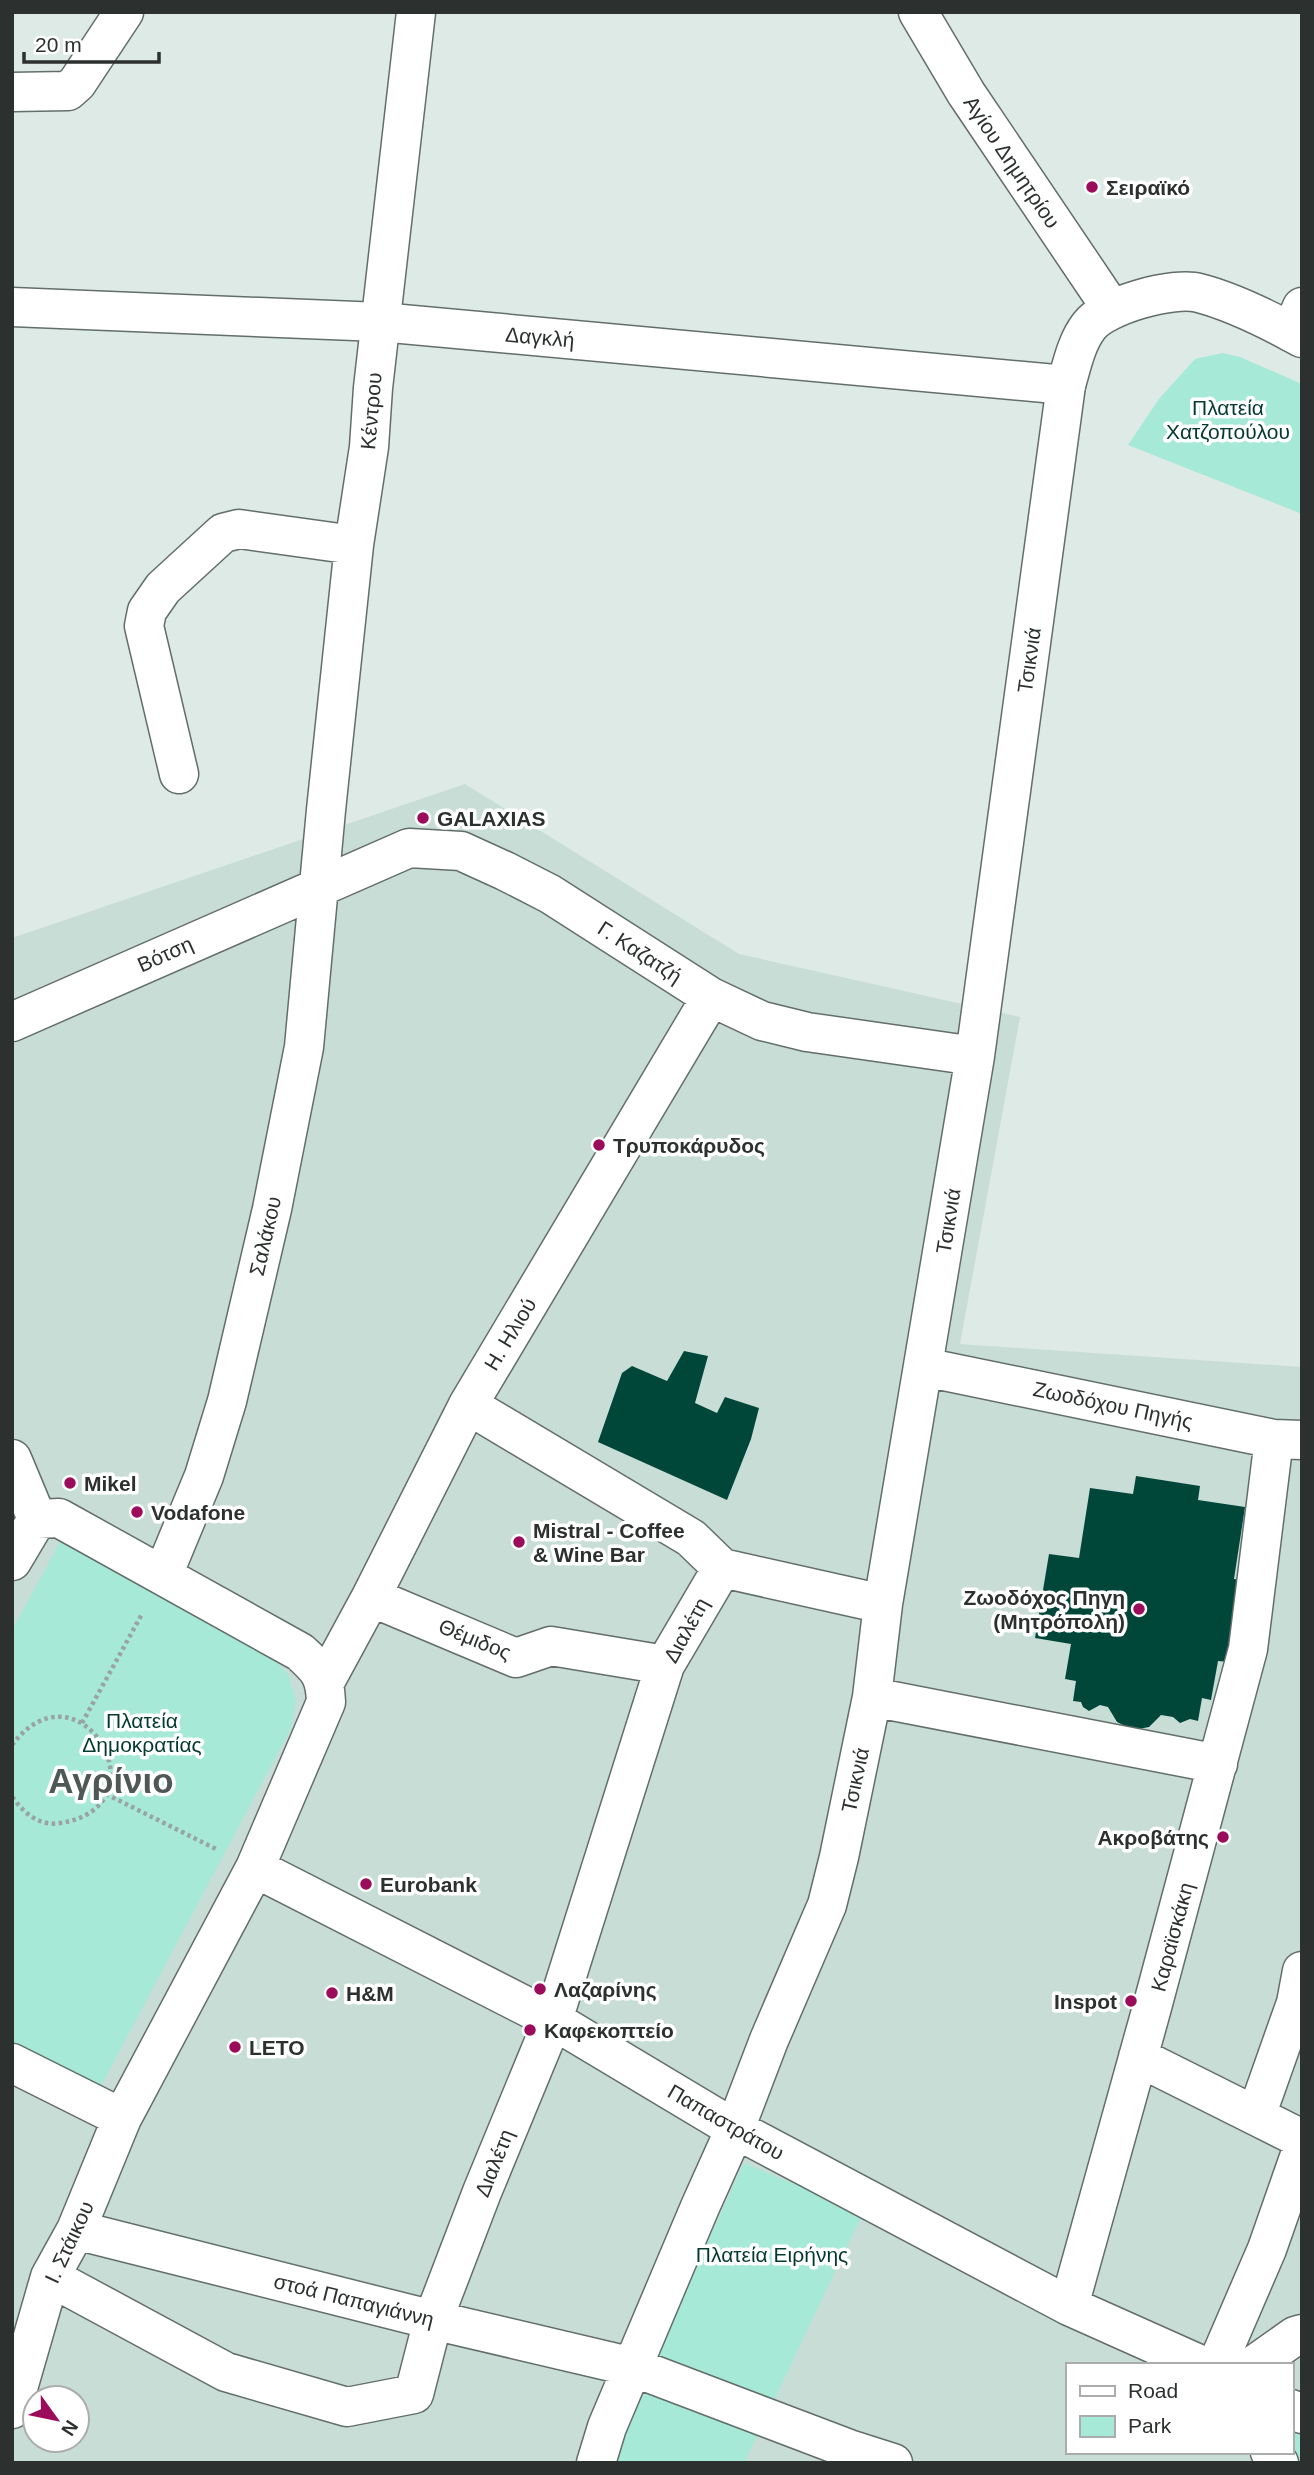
<svg xmlns="http://www.w3.org/2000/svg" width="1314" height="2475" viewBox="0 0 1314 2475" font-family="Helvetica,sans-serif">
	<style>
		.built { fill: #c8ddd6; fill-rule: evenodd }
		.green { fill: #a6e9d6 }
		.building { fill: #00473a }
		.lines { fill: none; stroke-linecap: round; stroke-linejoin: round }
		.minor-casing { stroke: #636e6b; stroke-width: 41 }
		.major-casing { stroke: #636e6b; stroke-width: 41 }
		.path { stroke: #99a3a0; stroke-width: 4.5; stroke-dasharray: 3.5 3.5; stroke-linecap: butt }
		.minor { stroke: #fff; stroke-width: 38 }
		.major { stroke: #fff; stroke-width: 38 }
		.poi-dot { fill: #9b0c5b; stroke: #fff; stroke-width: 2.5 }
		.labels { text-anchor: middle; dominant-baseline: central; stroke-width: 7; stroke-linejoin: round; paint-order: stroke }
		.street-label { font-size: 21px; fill: #2c312f; stroke: #fff }
		.poi-label { font-size: 21px; font-weight: bold; fill: #2c312f; stroke: #fff; text-anchor: start }
		.park-label { font-size: 21px; fill: #033a2f; stroke: #fff }
		.town-label { font-size: 35px; font-weight: bold; fill: #4e5955; stroke: #fff }
	</style>
	<rect width="100%" height="100%" fill="#ddeae6"/>
	<!-- built -->
	<path class="built" d="M 465,784 L 739,954 L 1020,1017 L 960,1344 L 1302,1367 L 1302,2463 L 12,2463 L 12,938 ZM 1067,2365 L 1291,2365 L 1291,2452 L 1067,2452 ZM 35,2398 L 77,2398 L 77,2440 L 35,2440 Z"/>
	<!-- green -->
	<path class="green" d="M 1222,353 L 1240,357 L 1302,384 L 1302,514 L 1128,445 L 1159,399 L 1195,359 Z
		M 64,1535 L 268,1654 L 288,1674 L 296,1701 L 291,1728 L 101,2086 L 12,2043 L 12,1630 Z
		M 744,2163 L 863,2213 L 744,2463 L 612,2463 L 618,2436 Z
		M 1291,2423 L 1302,2429 L 1302,2463 L 1295,2463 L 1291,2452 Z"/>
	<!-- building -->
	<path class="building" d="M 684,1351 L 708,1356 L 695,1403 L 717,1413 L 725,1397 L 759,1408 L 751,1439 L 727,1500 L 598,1442 L 622,1373 L 632,1366 L 667,1381 Z
		M 1136,1476 L 1200,1486 L 1198,1500 L 1245,1507 L 1234,1579 L 1243,1580 L 1230,1662 L 1218,1661 L 1211,1700 L 1202,1698 L 1198,1721 L 1190,1719 L 1180,1723 L 1173,1717 L 1161,1715 L 1149,1727 L 1133,1730 L 1117,1722 L 1108,1707 L 1100,1705 L 1089,1711 L 1083,1707 L 1081,1702 L 1073,1701 L 1076,1681 L 1065,1679 L 1071,1644 L 1035,1638 L 1049,1554 L 1079,1558 L 1090,1488 L 1133,1494 Z"/>
	<g class="lines">
		<defs>
			<path id="minor" d="M 918,12 L 966,93 L 1111,308
				M 12,92 L 68,91 L 77,83 L 124,12
				M 1291,332 L 1302,307
				M 179,774 L 144,626 L 147,611 L 163,588 L 223,533 L 239,529 L 354,545
				M 12,1022 L 409,848 L 461,851 L 505,871 L 550,894 L 711,997 L 762,1021 L 807,1032 L 975,1056
				M 924,1367 L 1274,1439 L 1302,1440
				M 468,1405 L 691,1538 L 722,1568 L 883,1604
				M 12,1459 L 37,1519
				M 12,1561 L 37,1519
				M 163,1575 L 204,1476 L 227,1401 L 272,1209 L 304,1047 L 326,810 L 354,545 L 369,447 L 373,388 L 416,12
				M 371,1597 L 516,1658 L 551,1646 L 665,1665
				M 326,1680 L 371,1597 L 468,1405 L 711,997
				M 872,1697 L 1218,1764
				M 255,1868 L 553,2020 L 735,2129 L 1069,2306 L 1201,2365
				M 1302,1971 L 1296,2003 L 1256,2116 L 1302,2139
				M 1138,2057 L 1256,2116
				M 12,2063 L 122,2118
				M 76,2230 L 433,2320 L 633,2367 L 849,2449 L 893,2463
				M 50,2277 L 226,2372 L 347,2407 L 414,2394 L 433,2320 L 482,2192 L 553,2020 L 665,1665 L 722,1568
				M 1069,2306 L 1151,2011 L 1248,1649 L 1274,1439
				M 1217,2365 L 1267,2249 L 1302,2149
				M 1254,2365 L 1295,2336 L 1302,2334
				M 12,2409 L 50,2277 L 76,2230 L 122,2118 L 255,1868 L 326,1702 C 325,1675 319,1669 300,1652 L 59,1518 L 37,1519
				M 1291,2409 L 1302,2414
				M 1270,2452 L 1279,2463
				M 596,2463 L 607,2427 L 700,2207 L 735,2129 L 769,2040 L 827,1905 L 839,1857 L 872,1697 L 883,1604 L 975,1056 L 1066,385"/>
			<path id="major" d="M 12,307 L 380,322 L 1066,385 C 1072,365 1076,343 1089,326 C 1105,305 1174,286 1199,293 C 1230,301 1273,322 1302,338"/>
		</defs>
		<!-- minor casing -->
		<use href="#minor" class="minor-casing"/>
		<!-- major casing -->
		<use href="#major" class="major-casing"/>
		<!-- path -->
		<path class="path" d="M 82,1723 L 142,1614
			M 12,1745 C 80,1655 168,1807 60,1823 C 40,1827 22,1812 12,1796
			M 106,1794 L 218,1850"/>
		<!-- minor -->
		<use href="#minor" class="minor"/>
		<!-- major -->
		<use href="#major" class="major"/>
	</g>
	<!-- markers -->
	<g class="poi-dot">
		<circle cx="1092" cy="187" r="7"/>
		<circle cx="423" cy="818" r="7"/>
		<circle cx="599" cy="1145" r="7"/>
		<circle cx="70" cy="1483" r="7"/>
		<circle cx="137" cy="1512" r="7"/>
		<circle cx="519" cy="1542" r="7"/>
		<circle cx="1139" cy="1609" r="7"/>
		<circle cx="1223" cy="1837" r="7"/>
		<circle cx="366" cy="1884" r="7"/>
		<circle cx="540" cy="1989" r="7"/>
		<circle cx="332" cy="1993" r="7"/>
		<circle cx="1131" cy="2001" r="7"/>
		<circle cx="530" cy="2030" r="7"/>
		<circle cx="235" cy="2047" r="7"/>
	</g>
	<g class="labels">
		<!-- street labels -->
		<g class="street-label">
			<text transform="translate(1012 162) rotate(56)">Αγίου Δημητρίου</text>
			<text transform="translate(540 337) rotate(5)">Δαγκλή</text>
			<text transform="translate(371 411) rotate(-85)">Κέντρου</text>
			<text transform="translate(1029 660) rotate(-82)">Τσικνιά</text>
			<text transform="translate(640 952) rotate(33)">Γ. Καζατζή</text>
			<text transform="translate(165 954) rotate(-24)">Βότση</text>
			<text transform="translate(948 1221) rotate(-81)">Τσικνιά</text>
			<text transform="translate(265 1236) rotate(-77)">Σαλάκου</text>
			<text transform="translate(510 1334) rotate(-59)">Η. Ηλιού</text>
			<text transform="translate(1113 1405) rotate(12)">Ζωοδόχου Πηγής</text>
			<text transform="translate(686 1630) rotate(-61)">Διαλέτη</text>
			<text transform="translate(475 1639) rotate(22)">Θέμιδος</text>
			<text transform="translate(855 1780) rotate(-78)">Τσικνιά</text>
			<text transform="translate(1172 1937) rotate(-75)">Καραϊσκάκη</text>
			<text transform="translate(726 2122) rotate(30)">Παπαστράτου</text>
			<text transform="translate(494 2163) rotate(-68)">Διαλέτη</text>
			<text transform="translate(69 2242) rotate(-65)">Ι. Στάικου</text>
			<text transform="translate(354 2300) rotate(14)">στοά Παπαγιάννη</text>
		</g>
		<!-- poi labels -->
		<g class="poi-label">
			<text x="1106" y="187">Σειραϊκό</text>
			<text x="437" y="818">GALAXIAS</text>
			<text x="613" y="1145">Τρυποκάρυδος</text>
			<text x="84" y="1483">Mikel</text>
			<text x="151" y="1512">Vodafone</text>
			<text x="533" y="1530">Mistral - Coffee<tspan x="533" dy="24">&amp; Wine Bar</tspan></text>
			<text x="1125" y="1597" text-anchor="end">Ζωοδόχος Πηγη<tspan x="1125" dy="24">(Μητρόπολη)</tspan></text>
			<text x="1209" y="1837" text-anchor="end">Ακροβάτης</text>
			<text x="380" y="1884">Eurobank</text>
			<text x="554" y="1989">Λαζαρίνης</text>
			<text x="346" y="1993">H&amp;M</text>
			<text x="1117" y="2001" text-anchor="end">Inspot</text>
			<text x="544" y="2030">Καφεκοπτείο</text>
			<text x="249" y="2047">LETO</text>
		</g>
		<!-- park labels -->
		<g class="park-label">
			<text x="1228" y="407">Πλατεία<tspan x="1228" dy="24">Χατζοπούλου</tspan></text>
			<text x="142" y="1720">Πλατεία<tspan x="142" dy="24">Δημοκρατίας</tspan></text>
			<text x="772" y="2254">Πλατεία Ειρήνης</text>
		</g>
		<!-- town labels -->
		<g class="town-label">
			<text x="111" y="1780">Αγρίνιο</text>
		</g>
	</g>
	<!-- border -->
	<rect width="1314" height="2475" fill="none" stroke="#2c312f" stroke-width="28"/>
	<!-- legend -->
	<rect x="1066" y="2363" width="228" height="91" fill="#ffffff" stroke="#abadac" stroke-width="2"/>
	<rect x="1080" y="2386" width="35" height="10" fill="#ffffff" stroke="#abadac" stroke-width="2"/>
	<text x="1128" y="2398" font-size="21" fill="#2c312f">Road</text>
	<rect x="1080" y="2416" width="35" height="21" fill="#a6e9d6" stroke="#abadac" stroke-width="2"/>
	<text x="1128" y="2433" font-size="21" fill="#2c312f">Park</text>
	<!-- north arrow -->
	<g transform="translate(56 2419) rotate(123)"><circle r="33" fill="#ffffff" stroke="#abadac" stroke-width="2"/>
	<path d="M0-5L12 26L0 18L-12 26Z" fill="#9b0c5b"/>
	<text y="-10" font-size="19" font-weight="bold" text-anchor="middle" fill="#2c312f">N</text>
	</g>
	<!-- scale -->
	<path d="M24 52v10h135v-10" fill="none" stroke="#2c312f" stroke-width="3.5"/>
	<text x="35" y="52" font-size="21" fill="#2c312f" stroke="#ffffff" stroke-width="5" paint-order="stroke">20 m</text>
</svg>
